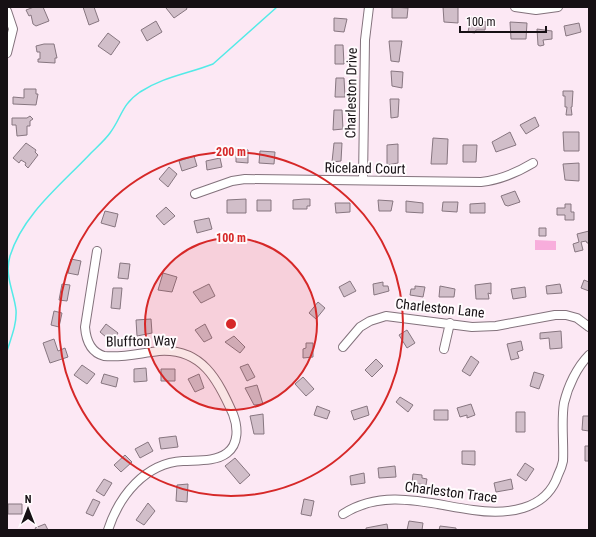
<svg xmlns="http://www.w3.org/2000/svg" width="596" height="537" viewBox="0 0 596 537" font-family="'Roboto Condensed',sans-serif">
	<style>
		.green { fill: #f8addc }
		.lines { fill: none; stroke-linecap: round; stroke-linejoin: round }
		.stream { stroke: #53eae7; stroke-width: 1.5 }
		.building { fill: #d1bec9; stroke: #877680 }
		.minor-casing { stroke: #83727c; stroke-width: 10 }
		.minor { stroke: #fff; stroke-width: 8 }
		.ring { fill: none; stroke: #d62828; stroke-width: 2 }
		.labels { text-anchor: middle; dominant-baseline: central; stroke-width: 4; stroke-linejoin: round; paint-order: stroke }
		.street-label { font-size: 14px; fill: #161014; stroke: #fffbfd }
		.centre { fill: #d62828; stroke: #fffbfd; stroke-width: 2 }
		.ring-label { font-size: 12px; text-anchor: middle; font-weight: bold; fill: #d62828; stroke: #fffbfd; stroke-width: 4; stroke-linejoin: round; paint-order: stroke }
	</style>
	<rect width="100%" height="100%" fill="#fce8f4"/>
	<!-- green -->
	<path class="green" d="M 535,240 L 556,241 L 556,250 L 535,250 Z"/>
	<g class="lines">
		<!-- stream -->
		<path class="stream" d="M 7,351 C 11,338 17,324 16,310 C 14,292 4,275 10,256 C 23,214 62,184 91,153 C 97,147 105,140 110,133 C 122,117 121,105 140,92 C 163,77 187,74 213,64 L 277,7"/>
	</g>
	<!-- building -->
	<path class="building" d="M 34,7 L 43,7 L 49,21 L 36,26 L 33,24 L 31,15 L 29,16 L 26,10 Z
		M 83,7 L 94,7 L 99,21 L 89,25 Z
		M 167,7 L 186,7 L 187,9 L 174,18 L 166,8 Z
		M 392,7 L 408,8 L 407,18 L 392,18 Z
		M 443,7 L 458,7 L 458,23 L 444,22 Z
		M 334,18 L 347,19 L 344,32 L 334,31 Z
		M 471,18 L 486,22 L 485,30 L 476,30 L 475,33 L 468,32 Z
		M 156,21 L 162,32 L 147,41 L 141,30 Z
		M 510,22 L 527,23 L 526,39 L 511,39 Z
		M 579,23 L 581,32 L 566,36 L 564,26 Z
		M 537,29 L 552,31 L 552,39 L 543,40 L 544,45 L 540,46 L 538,45 Z
		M 108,33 L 120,42 L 111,55 L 98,46 Z
		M 389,41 L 402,41 L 399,62 L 391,61 Z
		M 44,44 L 54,44 L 57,58 L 55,58 L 55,63 L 38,62 L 38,59 L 40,59 L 40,52 L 37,52 L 36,46 Z
		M 335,45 L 343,45 L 344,64 L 335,64 Z
		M 391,71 L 403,72 L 402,88 L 392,86 Z
		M 336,78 L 344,78 L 345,97 L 335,97 Z
		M 24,89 L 36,89 L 36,94 L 38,94 L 36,105 L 13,104 L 13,97 L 24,98 Z
		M 563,91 L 573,91 L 572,107 L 571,107 L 572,115 L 566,115 L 567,107 L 565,107 L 565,96 L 563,96 Z
		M 390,99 L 399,99 L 398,117 L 391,118 Z
		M 334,110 L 342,110 L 343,129 L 333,130 Z
		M 30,116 L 33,119 L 30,121 L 30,126 L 27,126 L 27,135 L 17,136 L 16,125 L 12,125 L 12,118 L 27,118 Z
		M 535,117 L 539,126 L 526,134 L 520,125 Z
		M 510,132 L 516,145 L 496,152 L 492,142 Z
		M 563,132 L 579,132 L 579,151 L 564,151 Z
		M 433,138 L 448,139 L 447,164 L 431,164 Z
		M 26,143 L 36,150 L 35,152 L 38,155 L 28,168 L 25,165 L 26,163 L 21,160 L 19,163 L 13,158 Z
		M 334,143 L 342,143 L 341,161 L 332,162 Z
		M 398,144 L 398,163 L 387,165 L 387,145 Z
		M 463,145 L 477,145 L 476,162 L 463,162 Z
		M 236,149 L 248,150 L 248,163 L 236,162 Z
		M 260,151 L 275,152 L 274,164 L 259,163 Z
		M 194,156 L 197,166 L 182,171 L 179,161 Z
		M 220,158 L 222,167 L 207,170 L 206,161 Z
		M 579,163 L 579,181 L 565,180 L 563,164 Z
		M 169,167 L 177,174 L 168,187 L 159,179 Z
		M 515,191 L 520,202 L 508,206 L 505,205 L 501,196 Z
		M 246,199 L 246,213 L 227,213 L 227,200 Z
		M 304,199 L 310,199 L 310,206 L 307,206 L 307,209 L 293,209 L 293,200 Z
		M 257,200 L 271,200 L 271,211 L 257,211 Z
		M 378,200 L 393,201 L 391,211 L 379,211 Z
		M 406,201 L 423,203 L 423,213 L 406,212 Z
		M 443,202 L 458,202 L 457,212 L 442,211 Z
		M 335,203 L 350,203 L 350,212 L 336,213 Z
		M 485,203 L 485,213 L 470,213 L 470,204 Z
		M 565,204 L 571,204 L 571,212 L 574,212 L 574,220 L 565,220 L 565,215 L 557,215 L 557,208 L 565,208 Z
		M 166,207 L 175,216 L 164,225 L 156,216 Z
		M 105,211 L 118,214 L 115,227 L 101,223 Z
		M 209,218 L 212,229 L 197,233 L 194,221 Z
		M 539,228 L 546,228 L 546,236 L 539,236 Z
		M 589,231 L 589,243 L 587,243 L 586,241 L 581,242 L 583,250 L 575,252 L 573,244 L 579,242 L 577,234 Z
		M 71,259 L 81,261 L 78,275 L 68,273 Z
		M 120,263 L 130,264 L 128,279 L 118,278 Z
		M 163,273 L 177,277 L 172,292 L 158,290 Z
		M 584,280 L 589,282 L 589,291 L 581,288 Z
		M 350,281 L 356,291 L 344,297 L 339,287 Z
		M 383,282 L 383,286 L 388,286 L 389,291 L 374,295 L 373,284 Z
		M 491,283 L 491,294 L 488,293 L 489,299 L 476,299 L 475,285 Z
		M 62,284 L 70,285 L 67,301 L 59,300 Z
		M 209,284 L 215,296 L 201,303 L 193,292 Z
		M 560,284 L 562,293 L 547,294 L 546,286 Z
		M 415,286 L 425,287 L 423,297 L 410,295 L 411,289 L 415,289 Z
		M 440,286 L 455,289 L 454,297 L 439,297 Z
		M 525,287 L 526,297 L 513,299 L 511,289 Z
		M 113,288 L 122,288 L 120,309 L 111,308 Z
		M 318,302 L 325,308 L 316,319 L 309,313 Z
		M 54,311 L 62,313 L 59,327 L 51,325 Z
		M 151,319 L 152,333 L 137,336 L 136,320 Z
		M 106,324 L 118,333 L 112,342 L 100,332 Z
		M 205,324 L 212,338 L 204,342 L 195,330 Z
		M 407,330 L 415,343 L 407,348 L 399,335 Z
		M 561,331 L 562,348 L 550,349 L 549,338 L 540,339 L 540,333 Z
		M 234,336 L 245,347 L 240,353 L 225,342 Z
		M 54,339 L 58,351 L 65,348 L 68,357 L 50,363 L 43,343 Z
		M 521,341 L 523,350 L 517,352 L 519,358 L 511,360 L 507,344 Z
		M 306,343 L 313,343 L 313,357 L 303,358 L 303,349 L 306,348 Z
		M 471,356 L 479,362 L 470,376 L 462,371 Z
		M 376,359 L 383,366 L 372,377 L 365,370 Z
		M 248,364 L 255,377 L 247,381 L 240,367 Z
		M 82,365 L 95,374 L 87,384 L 74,375 Z
		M 146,368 L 147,381 L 134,382 L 134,369 Z
		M 161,369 L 175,369 L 175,381 L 161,381 Z
		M 534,372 L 544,375 L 539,389 L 530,386 Z
		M 104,374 L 118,378 L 116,387 L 101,383 Z
		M 199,374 L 204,388 L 195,392 L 188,379 Z
		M 303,377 L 314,389 L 306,396 L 295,384 Z
		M 257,385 L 263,404 L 254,405 L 245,388 Z
		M 400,397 L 413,405 L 408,412 L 396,402 Z
		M 471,404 L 475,415 L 467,418 L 467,415 L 460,417 L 457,408 Z
		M 317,406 L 330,411 L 327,419 L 314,415 Z
		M 367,406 L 369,415 L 354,420 L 351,411 Z
		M 434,410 L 448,410 L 448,420 L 434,420 Z
		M 516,412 L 525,412 L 525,432 L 516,432 Z
		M 263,414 L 264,434 L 254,434 L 250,416 Z
		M 583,416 L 589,416 L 589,431 L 582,430 Z
		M 176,436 L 178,447 L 161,449 L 159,438 Z
		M 148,442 L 153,451 L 140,458 L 135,449 Z
		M 585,446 L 589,446 L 589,461 L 585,461 Z
		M 462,451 L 475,451 L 475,465 L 462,464 Z
		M 125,455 L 132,462 L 121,472 L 114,465 Z
		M 235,458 L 250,475 L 240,484 L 225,466 Z
		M 525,463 L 534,469 L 526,481 L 517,475 Z
		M 395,466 L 396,477 L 379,478 L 378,468 Z
		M 364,473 L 365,483 L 351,485 L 350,476 Z
		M 413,474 L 422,475 L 422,478 L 427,479 L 426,485 L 412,483 Z
		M 104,479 L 112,483 L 104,496 L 96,491 Z
		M 511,479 L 513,489 L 496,492 L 494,483 Z
		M 188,484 L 187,502 L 176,501 L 177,485 Z
		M 93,499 L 100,502 L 93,516 L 86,513 Z
		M 304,499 L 314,501 L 311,516 L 301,514 Z
		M 148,503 L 155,511 L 144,525 L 136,520 Z
		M 8,504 L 22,504 L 22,514 L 8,514 Z
		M 409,521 L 423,523 L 422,530 L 407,530 Z
		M 45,524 L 48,530 L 36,530 L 35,528 Z
		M 387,524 L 388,530 L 366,530 L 366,528 Z
		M 440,526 L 456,528 L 456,530 L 439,530 Z"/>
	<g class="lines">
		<defs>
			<path id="minor" d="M 515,7 L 536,10 L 558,7
				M 7,11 L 13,29 L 7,53
				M 363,180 L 365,40 L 369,7
				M 195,194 L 232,181 L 245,179 L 481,182 C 500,180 518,172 533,163
				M 97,251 L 85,327 C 86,340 90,352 104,356 C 123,358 140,353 159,351 C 202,348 218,380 233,414 C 238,427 239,444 227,453 C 215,462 197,460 183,461 C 145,463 119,496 108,530
				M 343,347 L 360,327 L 370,321 L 386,316 L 472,327 L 496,326 L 555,315 L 566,315 L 577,318 L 589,327
				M 444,349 L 450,323
				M 343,514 C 384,488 429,504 473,510 C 506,515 546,511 558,475 C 560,471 562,466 563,461 C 564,442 561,421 564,403 C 568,386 577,367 589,355"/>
		</defs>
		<!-- minor casing -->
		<use href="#minor" class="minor-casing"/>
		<!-- minor -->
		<use href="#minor" class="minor"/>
	</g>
	<!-- distance rings -->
	<circle cx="231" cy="324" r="86" fill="#d62828" fill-opacity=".12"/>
	<g class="ring">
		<circle cx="231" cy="324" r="86"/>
		<circle cx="231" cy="324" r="172"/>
	</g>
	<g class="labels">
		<!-- street labels -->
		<g class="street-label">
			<text transform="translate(351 93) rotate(-89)">Charleston Drive</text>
			<text transform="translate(365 168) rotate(1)">Riceland Court</text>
			<text transform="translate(440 308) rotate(6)">Charleston Lane</text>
			<text transform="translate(141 341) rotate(-1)">Bluffton Way</text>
			<text transform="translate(451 492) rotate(7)">Charleston Trace</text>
		</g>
	</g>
	<circle cx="231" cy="324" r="6" class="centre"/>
	<g class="ring-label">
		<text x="231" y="156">200 m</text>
		<text x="231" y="242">100 m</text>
	</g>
	<!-- border -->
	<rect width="596" height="537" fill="none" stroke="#161014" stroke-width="16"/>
	<!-- north arrow -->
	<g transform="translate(28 509)" stroke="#fffbfd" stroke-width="3" paint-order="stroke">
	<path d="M0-3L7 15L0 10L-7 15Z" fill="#161014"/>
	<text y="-6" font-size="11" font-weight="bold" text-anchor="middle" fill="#161014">N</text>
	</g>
	<!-- scale -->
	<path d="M460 26v6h86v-6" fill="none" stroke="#161014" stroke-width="2"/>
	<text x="466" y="26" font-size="12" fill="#161014" stroke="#fffbfd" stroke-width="3" paint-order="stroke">100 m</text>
</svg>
